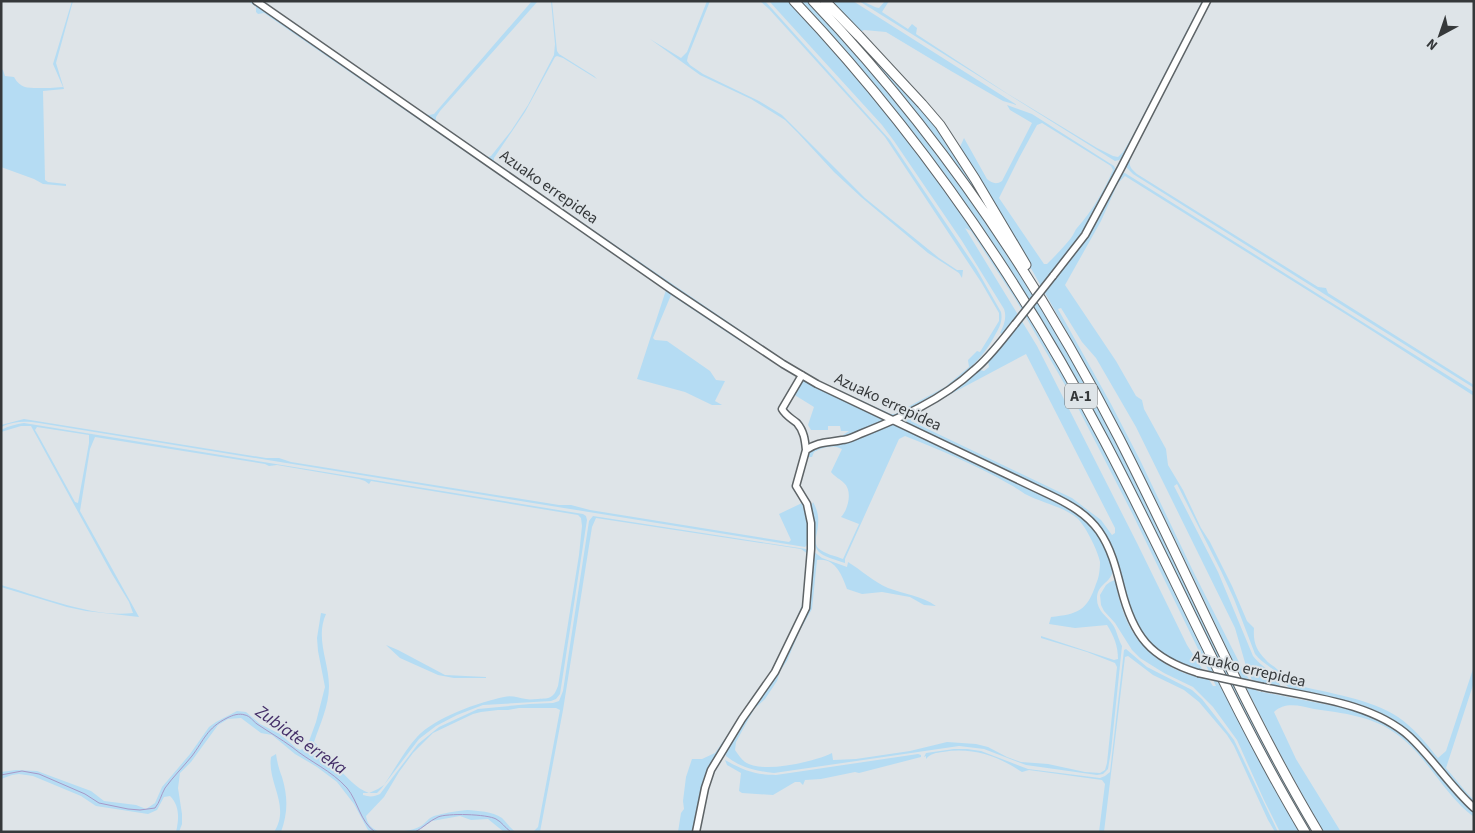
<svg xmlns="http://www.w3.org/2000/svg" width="1475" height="833" viewBox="0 0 1475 833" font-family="'Source Sans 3',sans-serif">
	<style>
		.green { fill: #b5dcf3; fill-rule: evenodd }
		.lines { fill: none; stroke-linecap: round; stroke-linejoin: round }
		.stream { stroke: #a799c7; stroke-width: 1 }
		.minor-casing { stroke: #5e6467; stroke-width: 9 }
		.highway-casing { stroke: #5e6467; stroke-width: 11 }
		.minor { stroke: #fff; stroke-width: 6 }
		.highway { stroke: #fff; stroke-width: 9 }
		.minor-bridge-casing { stroke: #5e6467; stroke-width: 9; stroke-linecap: butt }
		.minor-bridge { stroke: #fff; stroke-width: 6 }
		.labels { text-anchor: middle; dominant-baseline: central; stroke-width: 4; stroke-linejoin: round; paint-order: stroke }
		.shield { fill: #dee4e8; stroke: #686c6e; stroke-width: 1 }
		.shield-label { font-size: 15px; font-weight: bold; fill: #35383a }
		.street-label { font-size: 16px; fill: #35383a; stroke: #dee4e8 }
		.water-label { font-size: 18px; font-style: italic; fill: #442e68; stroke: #dee4e8 }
	</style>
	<rect width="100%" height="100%" fill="#dee4e8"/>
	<!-- green -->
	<path class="green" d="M 72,1 L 73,1 L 56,63 L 64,89 L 43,91 L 45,180 L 48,182 L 66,184 L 66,186 L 43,184 L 34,179 L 1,167 L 1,69 L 3,70 L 5,76 L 14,77 C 20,88 27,88 38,88 C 46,88 54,88 63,87 L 53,64 Z
		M 248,1 L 251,1 L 741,339 L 740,341 L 671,295 L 653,338 L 655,340 L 667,341 L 710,371 L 716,380 L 725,381 L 715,401 L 722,405 L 712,405 L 685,392 L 637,379 L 666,290 L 264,13 L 258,14 L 256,12 L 256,7 Z
		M 532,1 L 538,1 L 440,111 L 436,117 L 436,120 L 438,123 L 488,157 L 491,156 L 511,131 L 528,105 L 554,55 L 555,44 L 551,1 L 552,1 L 557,51 L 559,54 L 594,76 L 597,79 L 563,58 L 557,56 L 555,57 L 525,112 L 494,158 L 494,161 L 524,183 L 796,368 L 819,381 L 891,414 L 895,414 L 945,387 L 969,367 L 968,360 L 977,351 L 980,352 L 999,321 L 999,313 L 981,282 L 885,137 L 769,9 L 760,1 L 765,1 L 890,140 L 976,268 L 1001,312 C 1003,322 999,328 994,337 C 973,377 932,395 894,417 L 892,417 L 818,382 L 788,364 L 652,273 L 422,113 L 429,115 L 434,114 Z
		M 707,1 L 710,1 L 688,56 L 687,61 L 690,65 L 703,74 L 759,101 L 782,115 L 865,198 L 939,258 L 957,270 L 963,270 L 962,278 L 959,273 L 928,253 L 861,197 L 834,172 L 798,133 L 785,120 L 751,99 L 700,75 L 650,39 L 681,58 L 687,52 Z
		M 769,1 L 788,1 C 884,103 972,216 1043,338 C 1112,457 1168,583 1231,706 C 1253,748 1276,790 1299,832 L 1280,832 L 1264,800 L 1237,740 L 1213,707 L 1193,687 L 1164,673 L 1140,658 L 1132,650 L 1115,623 L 1104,611 L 1101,605 L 1100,595 L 1106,585 L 1110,582 L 1115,580 C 1118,594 1121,608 1127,621 C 1140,651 1169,671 1201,678 L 1197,668 C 1187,669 1177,663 1169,658 C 1116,626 1133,568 1100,526 C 1080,501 1047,490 1019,476 C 994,464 969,452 943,440 C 931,435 916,430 906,422 L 906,417 L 960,385 L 980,370 L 984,371 L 989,367 L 988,361 L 1018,325 L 1013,321 L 1002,334 L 1000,333 C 1004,325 1007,318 1004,309 L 962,241 L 894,141 L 882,125 ZM 965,228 L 971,231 L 1016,300 L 1076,404 L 1132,513 L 1216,686 L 1213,686 L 1187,645 L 1137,543 L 1037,346 ZM 1026,354 L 1115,528 L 1115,533 L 1112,535 L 1101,520 L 1072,498 L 911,421 L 911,418 L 915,413 Z
		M 799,1 L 808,1 C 878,77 944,156 1000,242 C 1032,291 1062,341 1091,392 L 1314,832 L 1309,832 C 1257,739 1210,644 1162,548 C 1120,463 1078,378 1027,297 C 986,230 940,165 890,105 C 861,70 830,36 799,1 Z
		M 829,1 L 853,1 L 1017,105 L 1003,101 L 951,71 L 886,32 L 864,30 L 860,32 Z
		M 859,1 C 866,1 872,7 879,8 L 885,1 L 889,1 L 882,12 L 908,29 L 912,24 L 917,28 L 916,34 L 1008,94 L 1097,148 L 1113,156 L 1118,157 L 1123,152 L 1132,137 L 1202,1 L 1205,1 L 1124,157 L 1119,160 L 1115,161 Z
		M 1208,1 L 1210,1 L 1133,152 C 1129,164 1127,165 1137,174 L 1318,287 L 1326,288 L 1328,293 L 1474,385 L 1474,388 L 1133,174 L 1125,166 Z
		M 833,15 L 932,120 L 978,189 L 976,193 L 903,96 Z
		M 1007,105 L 1032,114 L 1114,166 L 1116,170 L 1113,179 L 1085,230 L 1054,279 L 1085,239 L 1116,182 L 1122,173 L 1125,173 L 1474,392 L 1474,396 L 1360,323 L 1125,176 L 1118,183 L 1101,221 L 1065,285 L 1116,361 L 1136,396 L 1142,400 L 1144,409 L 1166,449 L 1168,465 L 1183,490 L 1201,528 L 1210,542 L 1232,586 L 1247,621 L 1254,628 C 1253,642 1256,650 1266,660 C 1269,664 1274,666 1278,670 C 1284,676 1288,681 1296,685 C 1328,693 1371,699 1398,717 C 1414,728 1426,743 1438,758 L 1446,751 L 1474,666 L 1474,682 L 1446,768 L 1467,793 L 1474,800 L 1474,803 C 1467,797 1460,791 1455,784 C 1438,766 1425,745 1406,729 C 1374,702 1330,697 1291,689 C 1284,685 1282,678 1277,673 C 1270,666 1261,662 1255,654 L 1234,599 L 1221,571 L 1177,484 L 1174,486 L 1175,488 L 1218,572 L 1253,656 C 1262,668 1273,670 1280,685 L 1279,687 L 1252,680 L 1246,666 L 1235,628 L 1136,427 L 1096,358 L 1082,342 L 1061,308 L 1058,309 L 1111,404 L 1140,460 L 1193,571 L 1243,670 L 1257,691 L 1349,709 L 1371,715 L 1386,723 L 1401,733 L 1414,746 L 1457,797 L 1474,813 L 1474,817 C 1443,794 1427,755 1395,733 C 1372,716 1342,713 1314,709 C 1301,706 1285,701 1274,712 L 1296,759 L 1341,832 L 1324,832 C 1251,710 1197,579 1132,453 C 1091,373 1046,295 1002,217 C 988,194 972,171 960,147 L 964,138 L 987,179 C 992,183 996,185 1002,181 L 1032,123 L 1010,110 ZM 1042,123 L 1111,166 L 1113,170 C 1104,191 1092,211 1077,228 C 1075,230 1074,234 1071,238 C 1064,247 1056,255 1047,264 L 1044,264 L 999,198 L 1019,158 L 1037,125 Z
		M 803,378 L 885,420 L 842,437 L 843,435 L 849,431 L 841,431 L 840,426 L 828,426 L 828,430 L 811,430 L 808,425 L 814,407 L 793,394 Z
		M 24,419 L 266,458 L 279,458 L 291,462 L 559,505 L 571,505 L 590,510 L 789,542 L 791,540 L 779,514 L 802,503 L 809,531 L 808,544 L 805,547 L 39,423 C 25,421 14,421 1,427 L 1,425 Z
		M 24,423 L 583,514 L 586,516 L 587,520 L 560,694 L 556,699 L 551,701 L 483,705 L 457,715 L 436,726 L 419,739 L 381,789 L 377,793 L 363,793 L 363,795 C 369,797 374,797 380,794 L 418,744 L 439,727 L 478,709 L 530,704 L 553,703 L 559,701 L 563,691 L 589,521 L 593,516 L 806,549 L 809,554 L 805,601 L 803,609 L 770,676 L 745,711 L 710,767 L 702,790 L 694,832 L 678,832 L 681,813 L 684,809 L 683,801 L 686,777 L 692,759 L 702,759 L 715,753 L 770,674 L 785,645 L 803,603 L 808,554 L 801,549 L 596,518 L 592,527 L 563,710 L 540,832 L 533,832 L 538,827 L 560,710 L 556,708 L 519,708 L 508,710 L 498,710 L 481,712 L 473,714 L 433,733 L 413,753 L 399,772 L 384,797 L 366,816 C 367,824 372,829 380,832 L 370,832 L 368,830 L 354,804 L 337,782 L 317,767 L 295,754 L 272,735 L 261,733 L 241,718 L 228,719 L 218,725 L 191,762 L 180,773 L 178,788 L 182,814 L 182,824 L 179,832 L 176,832 C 179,819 180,806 170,796 L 164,797 L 157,810 L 148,814 L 96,806 L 81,796 L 33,776 L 19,774 L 12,775 L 1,779 L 1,772 L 16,770 L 37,771 L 91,791 L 104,801 L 136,805 L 146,809 L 155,803 L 162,787 L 190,754 L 209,727 L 216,722 L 237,711 L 246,712 L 260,724 L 280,734 L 296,748 L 300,750 L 305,748 L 308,744 L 316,722 L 325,687 L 318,651 L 317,638 L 321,613 L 326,614 C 315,638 329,662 329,686 C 329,706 320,724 314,742 C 330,756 350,787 369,793 L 378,789 L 384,785 C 395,769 404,751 417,737 C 434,718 479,702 504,697 C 512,695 518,698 526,699 C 530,700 534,699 538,699 C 550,698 553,699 558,686 L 579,555 L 582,526 L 581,518 L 578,515 L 371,481 L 369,484 L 365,481 L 359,479 L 277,465 L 269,466 L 265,464 L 95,437 L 90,449 L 80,511 L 139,617 L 86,611 L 67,607 L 1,587 L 1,585 C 40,596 93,618 133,613 L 129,602 L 112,574 L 31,426 L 21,426 L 1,432 L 1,430 C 9,426 16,424 24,423 ZM 37,427 L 89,435 L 89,443 L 78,503 L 75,502 L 38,435 L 35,430 Z
		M 890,424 L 897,426 L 1070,509 C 1088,522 1102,537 1109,559 C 1111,563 1114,569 1112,574 C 1108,584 1097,585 1097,599 C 1097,611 1107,616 1113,625 C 1117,631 1118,639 1122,646 L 1111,751 L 1108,769 L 1103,774 L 1097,775 L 1026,765 L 984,749 L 959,746 L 774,773 C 756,771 741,768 726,756 L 725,751 L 757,699 L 806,611 L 813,551 L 822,558 L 847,567 L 848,562 C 861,570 874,582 888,588 C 904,594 922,596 936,606 L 924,605 L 910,597 L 882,592 L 862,594 L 847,589 C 842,575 835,557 817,560 L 812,609 L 800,630 L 787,661 L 780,671 L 777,681 L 765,699 L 754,709 L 736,742 L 735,750 C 738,754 741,759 745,762 C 762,774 814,762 832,753 L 833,760 L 856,759 L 910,751 L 947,742 L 976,744 L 988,747 L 1007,757 L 1021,762 L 1048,764 L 1085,772 L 1100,773 L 1105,770 L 1107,763 L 1117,667 L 1115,663 L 1087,652 L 1041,638 L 1041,636 L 1114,660 L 1118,659 C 1118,646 1114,636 1107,625 L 1075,628 L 1049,624 L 1051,617 C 1078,614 1087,611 1096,584 C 1099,578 1100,569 1100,562 C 1098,551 1085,525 1077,518 C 1062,506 1042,503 1025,494 C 1020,491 1015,487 1009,484 C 976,465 940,450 905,436 L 899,439 L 845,559 L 845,563 C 818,554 814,555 811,525 C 810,516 809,511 813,502 C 817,509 819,516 818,525 C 818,532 813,542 818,548 C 824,554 836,556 843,559 L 859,524 L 841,517 C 848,510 853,491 844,483 C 840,479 835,477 831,472 L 842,449 C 832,444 824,447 814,452 L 812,457 L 806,457 L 807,451 L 816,444 L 842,440 Z
		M 386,645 L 398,650 L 445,675 L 486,677 L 486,678 L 454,678 L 438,675 L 400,658 Z
		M 1126,649 L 1147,667 L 1192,690 L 1202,699 L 1234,740 L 1278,832 L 1275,832 L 1268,820 L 1234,746 L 1227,735 L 1199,702 L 1184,690 L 1153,675 L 1128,656 L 1125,657 L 1104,832 L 1099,832 L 1105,784 L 1102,780 L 1029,770 L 1022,772 C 998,756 972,747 943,752 C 936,753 931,753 926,759 L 926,756 L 924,757 L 926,753 L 954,749 L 967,749 L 981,751 L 1028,769 L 1100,778 L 1105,776 L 1110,772 L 1124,650 Z
		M 276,754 C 277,762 279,769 282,777 C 288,797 288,813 281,832 L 274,832 C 291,806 267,783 271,757 Z
		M 918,754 L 921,755 L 921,757 L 859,773 L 855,772 L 821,779 L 805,780 L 803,785 L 800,782 L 795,782 L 773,795 L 742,793 L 739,791 L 741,773 L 727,765 L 725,760 C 743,770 755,775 776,775 Z
		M 467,810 C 478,811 492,811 502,818 C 507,823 510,828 516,832 L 504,832 L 488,819 L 471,820 L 460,816 L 432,821 L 416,832 L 397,832 C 405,831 414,830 421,826 C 426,823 428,818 434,816 C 444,813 456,811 467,810 Z"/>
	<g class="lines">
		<!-- stream -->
		<path class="stream" d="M 1,775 L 22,771 L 39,774 L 85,794 L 99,803 L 128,809 L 140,810 L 155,808 C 160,802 161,795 165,788 C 173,777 183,767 192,756 C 204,740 207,728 227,718 C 233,715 239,713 245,715 C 250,716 253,721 257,724 C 269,732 281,739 292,747 C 310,762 331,770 347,788 C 358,801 360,822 375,832
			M 415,832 C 423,828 429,821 438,817 C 447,813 487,814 496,819 C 502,822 505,828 511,832
			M 570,832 L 594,832"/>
		<defs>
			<path id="minor" d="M 256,1 L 672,290 L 783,364 L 817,384 L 1050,495 C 1069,504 1087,514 1099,531 C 1111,548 1116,568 1121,588 C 1133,636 1150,658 1198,673
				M 1053,276 L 1085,235 L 1121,168 L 1207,1
				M 802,375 L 782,409 C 786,416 791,418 797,423 C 804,431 805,440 806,450
				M 1263,687 C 1310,697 1373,703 1410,737 C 1433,759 1450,786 1474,808
				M 696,832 L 705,788 L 711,770 L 742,719 L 775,672 L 806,608 L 811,549 L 811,523 L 807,504 L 796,486 L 806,450 C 819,441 828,443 842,440 C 848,440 855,436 860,434 C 900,418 942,400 974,370 C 990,357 1002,340 1015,324"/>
			<path id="highway" d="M 794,1 C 919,133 1021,282 1105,442 C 1173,571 1230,706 1305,832
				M 813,1 C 936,130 1038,280 1119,438 C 1186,569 1242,705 1318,832
				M 825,1 L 859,36 L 922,104 L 940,125 L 975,179 L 1026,265"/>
		</defs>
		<!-- minor casing -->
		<use href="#minor" class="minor-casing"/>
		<!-- highway casing -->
		<use href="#highway" class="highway-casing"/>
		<!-- minor -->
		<use href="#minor" class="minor"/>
		<!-- highway -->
		<use href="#highway" class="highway"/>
		<defs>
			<path id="minor-bridge" d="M 1015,324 L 1053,276
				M 1198,673 L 1263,687"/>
		</defs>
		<!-- minor-bridge casing -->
		<use href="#minor-bridge" class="minor-bridge-casing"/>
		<!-- minor-bridge -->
		<use href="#minor-bridge" class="minor-bridge"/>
	</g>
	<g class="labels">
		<!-- shield labels -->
		<rect class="shield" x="1065" y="383.5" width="32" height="25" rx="4"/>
		<g class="shield-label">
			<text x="1081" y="396">A-1</text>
		</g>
		<!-- street labels -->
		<g class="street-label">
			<text transform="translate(549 187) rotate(35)">Azuako errepidea</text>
			<text transform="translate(888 402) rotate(25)">Azuako errepidea</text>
			<text transform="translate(1249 669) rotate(13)">Azuako errepidea</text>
		</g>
		<!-- water labels -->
		<g class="water-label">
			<text transform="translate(301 740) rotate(35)">Zubiate erreka</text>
		</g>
	</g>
	<!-- border -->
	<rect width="1475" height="833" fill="none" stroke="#35383a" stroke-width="5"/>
	<!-- north arrow -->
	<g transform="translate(1440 35) rotate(220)" stroke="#dee4e8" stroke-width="4" paint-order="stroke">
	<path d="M0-4L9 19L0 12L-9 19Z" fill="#35383a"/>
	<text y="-8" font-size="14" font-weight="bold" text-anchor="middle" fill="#35383a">N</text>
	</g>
</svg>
